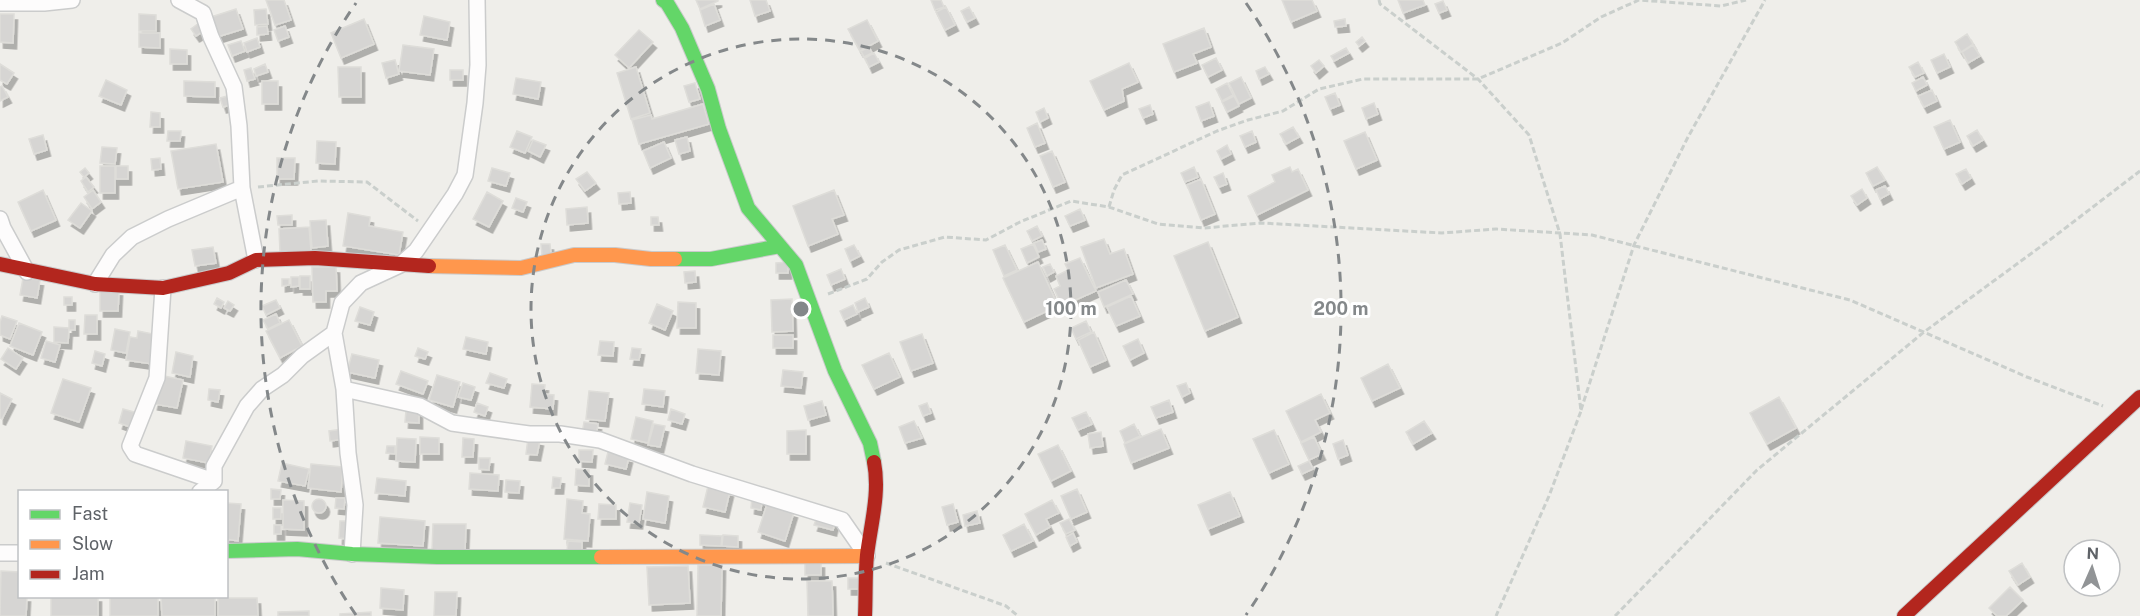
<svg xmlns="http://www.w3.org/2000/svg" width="2140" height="616" viewBox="0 0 2140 616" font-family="'Public Sans',sans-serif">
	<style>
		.building { fill: #d6d5d3; stroke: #deddd9; stroke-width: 1.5; filter: url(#shadow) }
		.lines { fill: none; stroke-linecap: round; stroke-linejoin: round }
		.street-casing { stroke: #cbcccc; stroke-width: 18 }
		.fast-casing { stroke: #cacacb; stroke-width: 16 }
		.slow-casing { stroke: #cacacb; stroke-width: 16 }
		.jam-casing { stroke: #cacacb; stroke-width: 16 }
		.path { stroke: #cacfcc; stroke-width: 3; stroke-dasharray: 6 3; stroke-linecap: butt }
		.street { stroke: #fdfcfc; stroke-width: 15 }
		.fast { stroke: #63d668; stroke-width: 14 }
		.slow { stroke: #ff974d; stroke-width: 14 }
		.jam { stroke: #b3261e; stroke-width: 14 }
		.ring { fill: none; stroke: #84888a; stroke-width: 3; stroke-dasharray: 10 8 }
		.centre { fill: #84888a; stroke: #fff; stroke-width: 3 }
		.ring-label { font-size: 18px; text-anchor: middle; font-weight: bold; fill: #84888a; stroke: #fff; stroke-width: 6; stroke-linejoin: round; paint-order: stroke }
	</style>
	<defs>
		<filter id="shadow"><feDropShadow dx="3.5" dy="6" stdDeviation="0" flood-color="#0004"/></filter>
	</defs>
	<rect width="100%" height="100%" fill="#efeeea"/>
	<!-- building -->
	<path class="building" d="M 266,0 L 284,0 L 291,20 L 275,25 Z
		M 696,0 L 718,0 L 718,1 L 700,9 Z
		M 750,0 L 766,0 L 770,11 L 755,16 Z
		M 931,0 L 941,0 L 944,7 L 935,10 Z
		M 1282,0 L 1312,0 L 1317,11 L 1291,22 Z
		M 1398,0 L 1423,0 L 1425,5 L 1403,13 Z
		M 1443,1 L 1447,10 L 1439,13 L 1435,4 Z
		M 714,4 L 720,20 L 705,26 L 700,10 Z
		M 946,7 L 955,25 L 945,30 L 936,12 Z
		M 969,7 L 975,18 L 967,22 L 961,11 Z
		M 236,9 L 243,29 L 217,37 L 211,17 Z
		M 266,9 L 268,24 L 255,25 L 254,10 Z
		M 0,14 L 14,14 L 13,43 L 0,42 Z
		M 139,14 L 156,15 L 156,31 L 139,31 Z
		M 424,16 L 450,22 L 447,40 L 420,35 Z
		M 364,19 L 374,44 L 341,58 L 331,33 Z
		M 1345,19 L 1346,26 L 1335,27 L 1334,21 Z
		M 867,20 L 878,41 L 860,51 L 848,29 Z
		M 199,23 L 204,31 L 196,36 L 191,29 Z
		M 267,26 L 268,34 L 257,35 L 257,27 Z
		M 285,26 L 289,37 L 278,41 L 274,30 Z
		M 1204,28 L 1211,47 L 1193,54 L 1197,63 L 1174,72 L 1163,44 Z
		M 639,30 L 653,42 L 629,68 L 615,55 Z
		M 139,33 L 160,33 L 160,48 L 139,47 Z
		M 1967,34 L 1973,44 L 1961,52 L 1955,42 Z
		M 1362,37 L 1365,41 L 1359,46 L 1356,42 Z
		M 257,38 L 260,47 L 247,52 L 244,43 Z
		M 241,41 L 245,51 L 232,56 L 228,45 Z
		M 403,45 L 434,49 L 430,75 L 399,71 Z
		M 1973,45 L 1980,56 L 1968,63 L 1962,52 Z
		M 869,47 L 872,53 L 864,57 L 861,51 Z
		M 1346,48 L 1349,53 L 1334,61 L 1331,56 Z
		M 170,49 L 187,50 L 187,64 L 170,64 Z
		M 874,53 L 879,62 L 869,67 L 865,58 Z
		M 1944,54 L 1950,67 L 1937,73 L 1931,60 Z
		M 1216,58 L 1222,70 L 1208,77 L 1202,65 Z
		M 395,60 L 399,74 L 386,78 L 382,63 Z
		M 1319,60 L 1324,66 L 1316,73 L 1311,66 Z
		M 1918,62 L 1924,73 L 1915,77 L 1909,67 Z
		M 1129,63 L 1138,82 L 1122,89 L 1124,101 L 1104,110 L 1090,81 Z
		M 0,64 L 14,73 L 7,84 L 0,80 Z
		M 265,64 L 268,72 L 256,76 L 254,69 Z
		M 338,67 L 361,67 L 361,97 L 339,97 Z
		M 636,67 L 650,113 L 631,119 L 617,73 Z
		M 1265,67 L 1269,74 L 1259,79 L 1256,71 Z
		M 251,68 L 255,79 L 247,81 L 244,70 Z
		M 450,70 L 463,70 L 463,80 L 450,80 Z
		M 1241,77 L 1251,98 L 1239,104 L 1229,83 Z
		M 1923,77 L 1927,85 L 1916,91 L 1912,83 Z
		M 516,78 L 541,82 L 538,99 L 513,94 Z
		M 106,80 L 127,90 L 121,105 L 99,96 Z
		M 184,81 L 215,82 L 215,97 L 184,96 Z
		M 262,81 L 278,81 L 278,104 L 262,104 Z
		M 695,83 L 700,99 L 689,102 L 684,86 Z
		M 1227,83 L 1233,95 L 1222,101 L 1216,89 Z
		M 2,86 L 8,97 L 0,101 L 0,87 Z
		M 1932,90 L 1937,101 L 1924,107 L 1918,96 Z
		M 1335,93 L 1340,105 L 1330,109 L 1325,97 Z
		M 227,96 L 230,105 L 223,107 L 220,98 Z
		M 1234,96 L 1239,106 L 1227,112 L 1222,102 Z
		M 1209,102 L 1214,116 L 1201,121 L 1196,107 Z
		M 1374,103 L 1378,114 L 1366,119 L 1362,108 Z
		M 703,104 L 709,124 L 639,144 L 632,120 L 651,115 L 652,119 Z
		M 1150,105 L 1153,114 L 1143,118 L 1139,109 Z
		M 1044,108 L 1048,118 L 1040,122 L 1036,112 Z
		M 151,112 L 160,113 L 160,127 L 150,127 Z
		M 1950,120 L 1960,142 L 1944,149 L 1934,127 Z
		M 1037,123 L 1045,143 L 1035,147 L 1027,128 Z
		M 1293,127 L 1299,137 L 1286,144 L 1280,134 Z
		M 1977,130 L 1983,140 L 1973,146 L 1967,136 Z
		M 168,131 L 181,131 L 180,141 L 167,141 Z
		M 517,131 L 532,137 L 525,153 L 510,147 Z
		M 1252,131 L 1256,142 L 1245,147 L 1240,136 Z
		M 1365,132 L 1377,160 L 1356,169 L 1344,141 Z
		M 43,135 L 47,150 L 34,154 L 29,139 Z
		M 687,137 L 690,151 L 679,154 L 675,140 Z
		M 533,140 L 546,145 L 540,157 L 528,151 Z
		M 317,141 L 336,142 L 335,164 L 316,163 Z
		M 664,142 L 671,158 L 650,168 L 643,151 Z
		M 216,144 L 223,182 L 178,189 L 171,151 Z
		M 1227,145 L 1231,154 L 1221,159 L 1217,151 Z
		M 102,147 L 117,148 L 115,164 L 100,163 Z
		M 1052,151 L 1065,182 L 1053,187 L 1040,156 Z
		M 160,158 L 161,169 L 152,170 L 151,159 Z
		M 277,158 L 295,158 L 294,179 L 277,179 Z
		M 100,166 L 115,166 L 115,193 L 100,193 Z
		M 116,166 L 128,166 L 128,179 L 116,179 Z
		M 1194,167 L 1198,177 L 1185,182 L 1181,173 Z
		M 1290,167 L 1292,172 L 1298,169 L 1308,190 L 1257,215 L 1248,196 L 1275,182 L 1272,175 Z
		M 1877,167 L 1885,180 L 1873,186 L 1866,173 Z
		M 85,168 L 89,173 L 84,177 L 80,172 Z
		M 492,168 L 510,173 L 506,186 L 488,181 Z
		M 1966,169 L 1971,178 L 1962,184 L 1956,174 Z
		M 587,172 L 596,183 L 585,191 L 576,179 Z
		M 1223,173 L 1227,184 L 1219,187 L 1214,177 Z
		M 86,177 L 94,187 L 88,192 L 81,181 Z
		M 1201,179 L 1215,214 L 1201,220 L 1187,185 Z
		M 1885,186 L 1889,194 L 1880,199 L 1876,190 Z
		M 1862,189 L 1867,198 L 1857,205 L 1851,196 Z
		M 43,190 L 56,220 L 31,231 L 18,202 Z
		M 93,190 L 101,202 L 92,209 L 84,197 Z
		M 834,190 L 844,215 L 832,219 L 838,234 L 808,246 L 793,206 Z
		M 487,192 L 503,201 L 489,227 L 473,219 Z
		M 630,192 L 631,203 L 619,204 L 618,193 Z
		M 516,198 L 527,202 L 523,212 L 512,208 Z
		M 81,203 L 92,211 L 80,228 L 68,220 Z
		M 587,207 L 588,223 L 567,225 L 566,209 Z
		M 1080,209 L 1085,220 L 1070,226 L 1065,216 Z
		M 348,213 L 370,217 L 369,226 L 403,232 L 399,255 L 343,246 Z
		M 292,215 L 292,225 L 278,225 L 277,216 Z
		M 651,217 L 658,217 L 659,225 L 651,225 Z
		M 326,220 L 328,246 L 312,248 L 310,221 Z
		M 1037,226 L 1042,236 L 1032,241 L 1027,231 Z
		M 309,227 L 311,251 L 280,253 L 279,229 Z
		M 1104,239 L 1110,254 L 1124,249 L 1133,274 L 1096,288 L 1081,247 Z
		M 1042,240 L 1046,249 L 1038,252 L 1034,243 Z
		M 1208,242 L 1238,317 L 1205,331 L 1174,256 Z
		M 541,244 L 550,244 L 551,254 L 542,255 Z
		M 1033,244 L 1039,257 L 1027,263 L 1021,249 Z
		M 854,245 L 860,256 L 850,261 L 845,249 Z
		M 1005,245 L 1017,270 L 1004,276 L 993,250 Z
		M 213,247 L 216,263 L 195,266 L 192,250 Z
		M 1080,258 L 1096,291 L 1062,306 L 1054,289 L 1060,286 L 1056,276 L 1068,270 L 1065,264 Z
		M 788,262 L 788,273 L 776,273 L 776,263 Z
		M 1038,262 L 1058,306 L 1024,322 L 1003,278 Z
		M 1050,264 L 1054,272 L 1047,276 L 1043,267 Z
		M 312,267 L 336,267 L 337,291 L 326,291 L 326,302 L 313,302 Z
		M 841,269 L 845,279 L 831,285 L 827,275 Z
		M 695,271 L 696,282 L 685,283 L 684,272 Z
		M 300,276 L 310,276 L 310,289 L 300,289 Z
		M 291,277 L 299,277 L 299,286 L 291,287 Z
		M 23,278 L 40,280 L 37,298 L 20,295 Z
		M 282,279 L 289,279 L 289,285 L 282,286 Z
		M 1126,280 L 1133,294 L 1104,307 L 1098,292 Z
		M 100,289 L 119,290 L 118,311 L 100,311 Z
		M 1131,296 L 1140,316 L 1116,326 L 1107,307 Z
		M 64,297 L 72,297 L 72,305 L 64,305 Z
		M 217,298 L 224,302 L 221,308 L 214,304 Z
		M 865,298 L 869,307 L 858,312 L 855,303 Z
		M 792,299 L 793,331 L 772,332 L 771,300 Z
		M 276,300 L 280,308 L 266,315 L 262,306 Z
		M 228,301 L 234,305 L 230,311 L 224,308 Z
		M 678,302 L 696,303 L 696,328 L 677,328 Z
		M 657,304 L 673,311 L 665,330 L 649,323 Z
		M 853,305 L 857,314 L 844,320 L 840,311 Z
		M 360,307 L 374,312 L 370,325 L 355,321 Z
		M 276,314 L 280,323 L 268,329 L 263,320 Z
		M 85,315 L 97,315 L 97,334 L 84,334 Z
		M 2,316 L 17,321 L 10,339 L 0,335 L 0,322 Z
		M 69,320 L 75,320 L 75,330 L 69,330 Z
		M 289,320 L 302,346 L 280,358 L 266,331 Z
		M 1086,321 L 1091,332 L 1076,339 L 1071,328 Z
		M 19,323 L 42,332 L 33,355 L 10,346 Z
		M 54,327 L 69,328 L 68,343 L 54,342 Z
		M 115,329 L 130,332 L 126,353 L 111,350 Z
		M 138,331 L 158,335 L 152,364 L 126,360 L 130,337 L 137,338 Z
		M 1094,332 L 1106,360 L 1090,367 L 1078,340 Z
		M 922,334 L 933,363 L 911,371 L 900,342 Z
		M 773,335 L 793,335 L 793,348 L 773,348 Z
		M 466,337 L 488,342 L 486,354 L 463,349 Z
		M 1138,339 L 1144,353 L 1130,360 L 1123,346 Z
		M 46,341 L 60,345 L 55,362 L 41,358 Z
		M 600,341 L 614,342 L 613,356 L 598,355 Z
		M 8,348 L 23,358 L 16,369 L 1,359 Z
		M 418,348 L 428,352 L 425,359 L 415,356 Z
		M 632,348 L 641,349 L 639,360 L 630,359 Z
		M 698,349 L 721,351 L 719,375 L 696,373 Z
		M 95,351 L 105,354 L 102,366 L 92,363 Z
		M 176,352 L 193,356 L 190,377 L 172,373 Z
		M 889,353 L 900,377 L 874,389 L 862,365 Z
		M 352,354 L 379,360 L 375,378 L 347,372 Z
		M 1388,364 L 1400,388 L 1372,401 L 1361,378 Z
		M 783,370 L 803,372 L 801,388 L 781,386 Z
		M 401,371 L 428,381 L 423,394 L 396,384 Z
		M 490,373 L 507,379 L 504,388 L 486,383 Z
		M 160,375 L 183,380 L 177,408 L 154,404 Z
		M 437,375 L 460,382 L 453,407 L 429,400 Z
		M 63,379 L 91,388 L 79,422 L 51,413 Z
		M 463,383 L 475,387 L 471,400 L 458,397 Z
		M 1186,383 L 1190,393 L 1182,397 L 1177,386 Z
		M 532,384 L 545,385 L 544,394 L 554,395 L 553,409 L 530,407 Z
		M 209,389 L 220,390 L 218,402 L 208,400 Z
		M 644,389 L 665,391 L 663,407 L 642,404 Z
		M 589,391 L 609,393 L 605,421 L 586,419 Z
		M 0,393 L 12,399 L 2,419 L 0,418 Z
		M 1321,394 L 1330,413 L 1315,420 L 1321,432 L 1301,442 L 1286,411 Z
		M 1779,397 L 1796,428 L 1767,444 L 1750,413 Z
		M 1169,400 L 1173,412 L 1156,418 L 1151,407 Z
		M 822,401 L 826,415 L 808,420 L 804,406 Z
		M 477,403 L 488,407 L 485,416 L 474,412 Z
		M 927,403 L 931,413 L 923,416 L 919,406 Z
		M 123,409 L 138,413 L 133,428 L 119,423 Z
		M 671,409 L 685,414 L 682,424 L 668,420 Z
		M 406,410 L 419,411 L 419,423 L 405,422 Z
		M 1086,412 L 1092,424 L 1078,430 L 1072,418 Z
		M 636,417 L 653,421 L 648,443 L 631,439 Z
		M 914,421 L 922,438 L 905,443 L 899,427 Z
		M 1424,421 L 1432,433 L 1413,444 L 1406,432 Z
		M 584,422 L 598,424 L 596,436 L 582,434 Z
		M 654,424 L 665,426 L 660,447 L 648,445 Z
		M 1134,424 L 1140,436 L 1125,443 L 1120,431 Z
		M 343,429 L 344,439 L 330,441 L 329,431 Z
		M 1161,429 L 1169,448 L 1131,463 L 1124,444 Z
		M 806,430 L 806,454 L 787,454 L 787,431 Z
		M 1274,430 L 1289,464 L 1269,473 L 1253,439 Z
		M 1101,432 L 1103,446 L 1090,448 L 1088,434 Z
		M 420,437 L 439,438 L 439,454 L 420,454 Z
		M 1314,437 L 1322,454 L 1309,460 L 1301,443 Z
		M 397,438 L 416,439 L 415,462 L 396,461 Z
		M 463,438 L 474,439 L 473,457 L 462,457 Z
		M 528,438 L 540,440 L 537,455 L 526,454 Z
		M 1343,440 L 1348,455 L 1338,459 L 1333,444 Z
		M 186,441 L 212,446 L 209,463 L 183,458 Z
		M 1058,445 L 1071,471 L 1051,481 L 1038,454 Z
		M 387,446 L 395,446 L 395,454 L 386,453 Z
		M 579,450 L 593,450 L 592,462 L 579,461 Z
		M 608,452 L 629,457 L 626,469 L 605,464 Z
		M 479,458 L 490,458 L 489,470 L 479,469 Z
		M 1309,461 L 1313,469 L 1302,474 L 1298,466 Z
		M 282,463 L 309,469 L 305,486 L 278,481 Z
		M 311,464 L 343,467 L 341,492 L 308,488 Z
		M 576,469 L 589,470 L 589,486 L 575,485 Z
		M 470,473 L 499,475 L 498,491 L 469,489 Z
		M 553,477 L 561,478 L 560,488 L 552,488 Z
		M 377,478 L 406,481 L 405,496 L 375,493 Z
		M 506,480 L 520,481 L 519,493 L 505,492 Z
		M 708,486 L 730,491 L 725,512 L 703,507 Z
		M 271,489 L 281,490 L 280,499 L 271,499 Z
		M 1077,489 L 1087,512 L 1071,519 L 1061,496 Z
		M 647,492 L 669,496 L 665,523 L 643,519 Z
		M 1230,492 L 1240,516 L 1208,529 L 1198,505 Z
		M 752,497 L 762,499 L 761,510 L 751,508 Z
		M 336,498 L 345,498 L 344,509 L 335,508 Z
		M312 506a7 7 0 1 1 14 0a7 7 0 1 1-14 0Z
		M 567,499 L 583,501 L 582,513 L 590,514 L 588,541 L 564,539 Z
		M 283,500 L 304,501 L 304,530 L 283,529 Z
		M 1052,500 L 1059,513 L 1046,519 L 1050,527 L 1036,535 L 1025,514 Z
		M 226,503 L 241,504 L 238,541 L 226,539 Z
		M 630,503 L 642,505 L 639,523 L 627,522 Z
		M 599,504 L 616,505 L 616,519 L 598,519 Z
		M 767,504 L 794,512 L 785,541 L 758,532 Z
		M 953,504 L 958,522 L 947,525 L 942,507 Z
		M 273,508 L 281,508 L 281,519 L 273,519 Z
		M 977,511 L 980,523 L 965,526 L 963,515 Z
		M 380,517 L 425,521 L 423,546 L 378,543 Z
		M 817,517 L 835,522 L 833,530 L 814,525 Z
		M 1069,519 L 1075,530 L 1066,534 L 1060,523 Z
		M 340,521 L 349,521 L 348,539 L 339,538 Z
		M 433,524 L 466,524 L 465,551 L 432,551 Z
		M 1024,524 L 1033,541 L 1011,551 L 1003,535 Z
		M 274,525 L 281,525 L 281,534 L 274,534 Z
		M 1073,533 L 1077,542 L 1070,546 L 1066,537 Z
		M 700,535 L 722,536 L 721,546 L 700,545 Z
		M 723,535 L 738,536 L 738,547 L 722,546 Z
		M 568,541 L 582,542 L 582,552 L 567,551 Z
		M 805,562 L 821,562 L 821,575 L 805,575 Z
		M 2022,563 L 2030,577 L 2018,585 L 2009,571 Z
		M 698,565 L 722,565 L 721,616 L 697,616 Z
		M 688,566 L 690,603 L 649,605 L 647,567 Z
		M 1,571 L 20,572 L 20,596 L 27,596 L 26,616 L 0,616 Z
		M 848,578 L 862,578 L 862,589 L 848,589 Z
		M 807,581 L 832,581 L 833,616 L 808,616 Z
		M 2010,587 L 2023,600 L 2006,616 L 1997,616 L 1989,608 Z
		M 381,588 L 404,590 L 403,610 L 380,608 Z
		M 435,592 L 457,592 L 456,616 L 434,616 Z
		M 51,596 L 98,596 L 98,616 L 51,616 Z
		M 110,596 L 158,596 L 158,616 L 110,616 Z
		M 161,596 L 215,596 L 215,616 L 162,616 Z
		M 218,598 L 257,598 L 258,616 L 218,616 Z
		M 309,611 L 309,616 L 278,616 L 278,612 Z
		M 371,612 L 371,616 L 340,616 L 340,614 Z"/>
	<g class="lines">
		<defs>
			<path id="street" d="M 179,0 L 203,13 L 211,37 L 234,87 L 239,126 L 242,188 L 256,260
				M 0,3 L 44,3 L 72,0
				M 0,219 L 3,228 L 27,272
				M 95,284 L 113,255 L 132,237 L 168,219 L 242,188
				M 163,288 L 157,378 L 130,446 L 135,454 L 214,481
				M 334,333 L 344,389 L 348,453 L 355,505 L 352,554
				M 344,389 L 420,406 L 452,423 L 529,434 L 560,434 L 600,440 L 692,474 L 842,520 L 867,556
				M 200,492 L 214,481 L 214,466 L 247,406 L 262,389 L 283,375 L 302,356 L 334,333 L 342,303 L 361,283 L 400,265 L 416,251 L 455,194 L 465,175 L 475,103 L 478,65 L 477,0
				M 0,553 L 20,553"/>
			<path id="fast" d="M 663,0 L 667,3 L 682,28 L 708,89 L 719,129 L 748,208 L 796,265 L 835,371 L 870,443 L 874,462
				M 675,259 L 711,259 L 780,246
				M 226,551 L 297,549 L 352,554 L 437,557 L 601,557"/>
			<path id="slow" d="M 429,266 L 521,268 L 574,255 L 615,255 L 651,259 L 675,259
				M 601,557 L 867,556"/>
			<path id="jam" d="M 0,264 L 95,284 L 163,288 L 229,273 L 256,260 L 315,258 L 429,266
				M 865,616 C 866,596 865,575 867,555 C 871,523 880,493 874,462
				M 1904,616 L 2140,397"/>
		</defs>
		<!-- street casing -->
		<use href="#street" class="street-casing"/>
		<!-- fast casing -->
		<use href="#fast" class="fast-casing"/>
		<!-- slow casing -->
		<use href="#slow" class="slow-casing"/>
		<!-- jam casing -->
		<use href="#jam" class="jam-casing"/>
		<!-- path -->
		<path class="path" d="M 1379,0 L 1380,4 L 1478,79 L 1529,135 L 1560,234 L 1581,411 L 1549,496 L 1496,616
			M 258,187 L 318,181 L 367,182 L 418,221
			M 1109,207 L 1114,190 L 1122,175 L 1217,131 L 1248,120 L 1283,111 L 1319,89 L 1363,79 L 1478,79 L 1562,43 L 1601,17 L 1639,0 L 1721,6 L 1746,0
			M 828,294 L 867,279 L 882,262 L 899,250 L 945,237 L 986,240 L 1020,222 L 1071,201 L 1109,207 L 1158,224 L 1204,228 L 1261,223 L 1442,233 L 1496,229 L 1592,235 L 1850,300 L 2027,377 L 2103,406
			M 1581,410 L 1634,245 L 1688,137 L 1765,0
			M 886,563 L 1006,606 L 1018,616
			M 1615,616 L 1757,470 L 1924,332 L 2051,239 L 2140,171"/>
		<!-- street -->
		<use href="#street" class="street"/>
		<!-- fast -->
		<use href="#fast" class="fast"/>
		<!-- slow -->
		<use href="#slow" class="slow"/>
		<!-- jam -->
		<use href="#jam" class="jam"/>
	</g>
	<!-- distance rings -->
	<g class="ring">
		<circle cx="801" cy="309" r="270"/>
		<path d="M356 615A540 540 0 0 1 356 3M1246 3A540 540 0 0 1 1246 615"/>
	</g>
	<circle cx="801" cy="309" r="9" class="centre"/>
	<g class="ring-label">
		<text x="1071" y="315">100 m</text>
		<text x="1341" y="315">200 m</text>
	</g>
	<!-- legend -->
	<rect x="18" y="490" width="210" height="108" fill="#ffffff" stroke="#bfc1c3" stroke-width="1.5"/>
	<rect x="30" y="510" width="30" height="9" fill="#63d668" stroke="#bfc1c3" stroke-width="1.5"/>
	<text x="72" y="520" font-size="18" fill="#5f6368">Fast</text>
	<rect x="30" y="540" width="30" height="9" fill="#ff974d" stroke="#bfc1c3" stroke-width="1.5"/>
	<text x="72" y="550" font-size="18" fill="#5f6368">Slow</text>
	<rect x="30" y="570" width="30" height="9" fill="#b3261e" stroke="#bfc1c3" stroke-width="1.5"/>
	<text x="72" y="580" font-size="18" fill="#5f6368">Jam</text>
	<!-- north arrow -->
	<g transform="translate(2092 568) rotate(3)"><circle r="28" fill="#ffffff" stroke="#bfc1c3" stroke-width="1.5"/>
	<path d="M0-4.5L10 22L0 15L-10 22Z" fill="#919496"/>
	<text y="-9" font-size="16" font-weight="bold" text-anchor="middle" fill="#5f6368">N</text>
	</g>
</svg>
